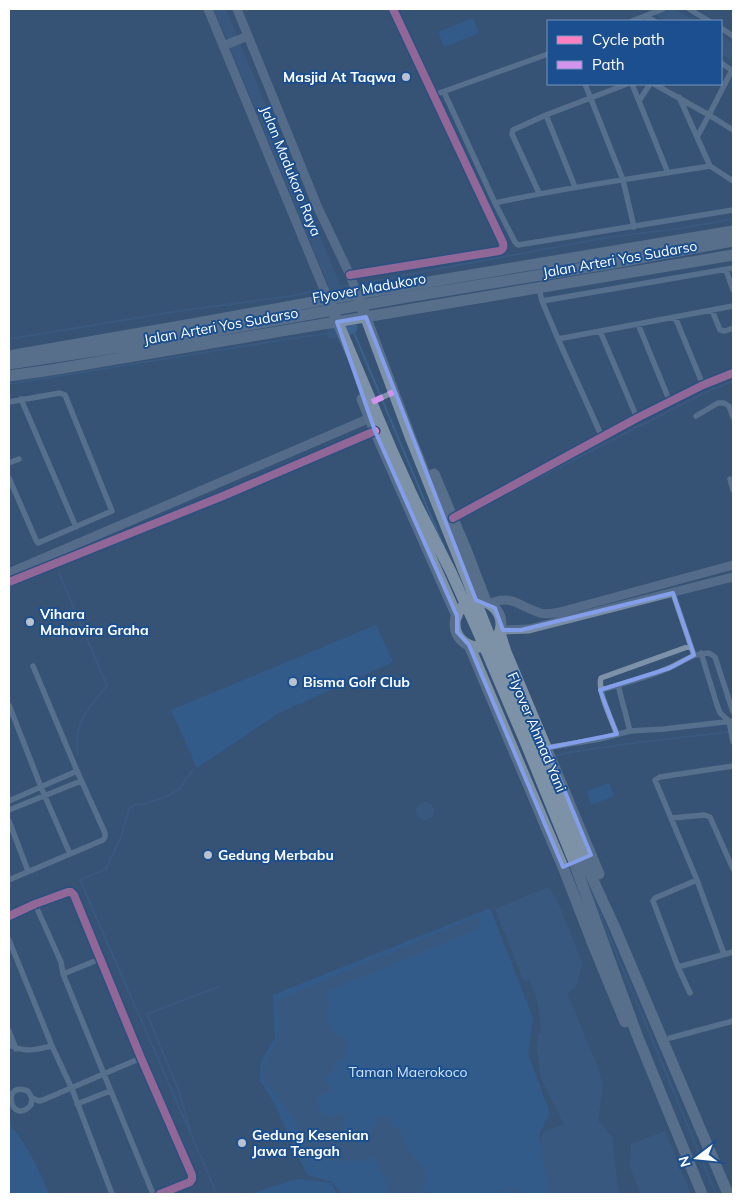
<svg xmlns="http://www.w3.org/2000/svg" width="742" height="1203" viewBox="0 0 742 1203" font-family="Mulish,sans-serif">
	<style>
		.green { fill: #2f66a5 }
		.water { fill: #3b618d }
		.lines { fill: none; stroke-linecap: round; stroke-linejoin: round }
		.stream { stroke: #3b618d; stroke-width: 2 }
		.river { stroke: #3b618d; stroke-width: 11 }
		.street { stroke: #7d92a8; stroke-width: 5.5 }
		.secondary { stroke: #798da4; stroke-width: 9 }
		.highway { stroke: #7e92a7; stroke-width: 11 }
		.quiet { stroke: #d193ec; stroke-width: 6; stroke-dasharray: 12 6; stroke-linecap: butt }
		.cycleway-casing { stroke: #1b4f8f; stroke-width: 11 }
		.cycleway { stroke: #ff80c0; stroke-width: 8 }
		.marked { fill: none; stroke: #839eea; stroke-width: 4; stroke-linejoin: round }
		.poi-dot { fill: #b9c2ce; stroke: #1b4f8f; stroke-width: 2 }
		.labels { text-anchor: middle; dominant-baseline: central; stroke-width: 4; stroke-linejoin: round; paint-order: stroke }
		.poi-label { font-size: 14px; font-weight: bold; fill: #fff; stroke: #1b4f8f; text-anchor: start }
		.street-label { font-size: 14px; fill: #fff; stroke: #1b4f8f }
		.park-label { font-size: 14px; fill: #cfe3fa; stroke: #1b4f8f }
	</style>
	<rect width="100%" height="100%" fill="#365274"/>
	<!-- green -->
	<path class="green" d="M 473,18 L 479,33 L 444,47 L 438,32 Z
		M 376,625 L 393,662 L 279,713 L 197,768 L 171,710 Z
		M 609,783 L 614,796 L 591,805 L 587,791 Z
		M 490,908 L 533,1018 L 528,1054 L 550,1113 L 539,1135 L 554,1194 L 342,1194 L 332,1182 L 307,1175 L 274,1103 L 260,1080 L 261,1061 L 275,1038 L 273,995 Z
		M 9,1124 C 27,1144 39,1169 49,1194 L 9,1194 Z
		M 296,1179 L 332,1183 L 336,1194 L 250,1194 Z"/>
	<!-- water -->
	<path class="water" d="M 645,9 L 674,9 L 696,21 L 666,21 Z
		M 721,36 L 733,43 L 733,61 L 721,54 Z
		M416 811a9 9 0 1 1 18 0a9 9 0 1 1-18 0Z
		M 549,887 L 555,896 L 583,964 L 575,988 L 567,993 L 599,1070 L 603,1084 L 598,1120 L 613,1138 L 615,1165 L 618,1188 L 621,1194 L 549,1194 C 548,1185 537,1138 543,1133 C 547,1128 558,1127 564,1124 L 541,1078 L 537,1050 L 538,1034 L 541,1033 C 540,1011 538,1000 529,980 L 524,982 L 495,909 Z
		M 478,916 L 480,922 L 479,923 L 478,929 L 331,990 L 328,993 L 329,1004 L 328,1020 L 330,1026 L 333,1031 L 344,1038 L 347,1044 L 344,1062 L 342,1059 L 334,1063 L 335,1069 C 330,1071 327,1075 325,1081 L 330,1085 L 333,1091 C 328,1093 324,1093 319,1096 C 314,1111 326,1122 339,1113 L 345,1117 L 343,1130 C 349,1137 353,1145 364,1143 C 371,1135 374,1124 381,1116 L 386,1116 L 392,1127 L 399,1128 L 411,1154 L 424,1167 L 426,1177 L 423,1194 L 389,1194 L 383,1174 L 374,1157 L 360,1161 L 315,1160 L 311,1156 L 293,1118 L 266,1083 C 256,1063 274,1052 279,1035 C 282,1023 274,1011 277,1000 Z
		M 665,1131 L 691,1194 L 641,1194 L 630,1168 L 631,1144 Z"/>
	<g class="lines">
		<!-- stream -->
		<path class="stream" d="M 357,284 L 610,237 L 676,229 L 733,219
			M 327,289 L 350,285
			M 352,328 L 444,547
			M 9,339 L 179,311 L 291,296 L 320,290
			M 9,384 L 301,337 L 332,333
			M 458,519 L 706,392 L 733,381
			M 59,573 L 107,686 C 89,707 72,724 78,754
			M 555,756 C 578,749 602,749 625,744 L 728,732
			M 193,770 L 180,788 L 170,795 L 145,804 L 134,805 L 129,809 L 121,837 L 106,869 L 80,880 L 217,1194
			M 589,887 L 716,1194
			M 190,1130 L 179,1091 L 147,1014 L 218,987
			M 493,1194 C 498,1191 507,1188 513,1190 C 518,1191 520,1194 525,1194"/>
		<!-- river -->
		<path class="river" d="M 220,9 L 335,287
			M 332,333 L 343,332 L 352,328"/>
		<!-- street -->
		<path class="street" d="M 689,9 L 709,21
			M 645,16 L 654,21
			M 632,21 L 663,9
			M 721,28 L 733,36
			M 721,63 L 733,71
			M 732,70 L 709,115 L 733,130
			M 585,84 L 623,180 L 634,227
			M 632,84 L 668,173
			M 654,84 L 709,115 L 697,137
			M 444,92 L 495,203 L 515,242 L 518,245 L 733,210
			M 434,95 L 548,54
			M 679,97 L 710,166
			M 639,101 L 650,84
			M 546,115 L 575,187
			M 539,193 L 512,134 L 513,130 L 546,115 L 627,84
			M 495,203 C 566,187 638,178 710,166 L 733,181
			M 726,270 L 733,290
			M 350,275 L 499,251 C 503,250 504,247 503,243 L 393,9
			M 539,288 L 542,301 L 558,339 L 602,437
			M 542,301 L 733,268
			M 712,310 L 720,330 L 725,331 L 733,328
			M 675,317 L 703,385
			M 638,324 L 670,402
			M 600,331 L 637,418
			M 558,339 L 733,306
			M 21,399 L 76,527
			M 9,402 L 60,393 L 65,395 L 112,511 L 38,543 L 36,540 L 9,478
			M 372,402 L 394,392
			M 696,416 L 718,403 L 724,403 L 729,406 L 733,417
			M 9,463 L 19,459
			M 730,479 L 733,490
			M 453,518 L 637,418 L 703,385 L 733,373
			M 673,593 L 694,655
			M 701,653 L 717,705 L 720,713 L 729,721 L 733,742
			M 618,685 L 630,731
			M 601,690 C 624,683 647,678 669,668 C 686,661 690,654 709,653 L 715,657 L 733,712
			M 9,705 L 41,787 L 70,854
			M 617,734 C 612,721 597,690 601,678 L 690,646
			M 546,748 L 600,739 L 630,731 L 664,729 L 733,721
			M 9,801 L 77,771
			M 9,810 L 81,781
			M 671,818 L 704,815 L 710,817 L 733,869
			M 9,821 L 28,871
			M 11,879 L 103,840 L 105,837 L 105,833 L 77,771 L 33,666
			M 35,904 L 61,962 L 63,974 L 153,1194
			M 9,916 L 35,904 L 68,892 L 71,892 L 74,895 L 141,1058 L 192,1175 L 192,1179 L 190,1182 L 160,1194
			M 9,940 L 52,1046 L 72,1089 L 112,1194
			M 724,954 L 697,880 L 655,780 L 660,777 L 733,766
			M 678,967 L 733,952
			M 63,974 L 100,959
			M 690,993 L 678,967 L 653,901 L 655,898 L 697,880
			M 9,1031 L 16,1049
			M 670,1038 L 733,1021
			M 9,1045 C 27,1053 33,1050 52,1046
			M 32,1098 L 31,1105 C 11,1127 0,1080 28,1091 L 32,1098 L 39,1101 L 43,1100 L 141,1058
			M 77,1104 L 110,1091"/>
		<!-- secondary -->
		<path class="secondary" d="M 208,9 L 328,299
			M 237,9 L 318,208 L 350,275 L 357,294
			M 223,46 L 248,36
			M 9,573 L 370,418
			M 9,582 L 223,496 L 375,431
			M 489,604 C 511,593 520,607 540,613 C 546,615 553,613 560,612 L 733,565
			M 501,630 L 529,629 L 733,577"/>
		<!-- highway -->
		<path class="highway" d="M 357,294 L 411,439 L 507,679 L 582,856 L 615,928 L 728,1194
			M 328,299 L 391,448 L 414,499 L 451,572 L 478,632 L 526,744 L 574,862 L 637,1035 L 702,1194
			M 9,356 L 192,324 L 357,294 L 733,231
			M 9,364 L 153,342 L 407,297 L 608,264 L 733,241
			M 9,376 L 51,370 L 733,255
			M 362,399 L 375,431 L 457,616
			M 434,474 L 467,552 L 486,602
			M455 624a23 23 0 1 1 46 0a23 23 0 1 1-46 0Z
			M 500,633 L 506,652 L 548,752 L 599,874
			M 469,645 L 563,867 L 596,952 L 625,1022"/>
		<!-- quiet -->
		<path class="quiet" d="M 372,402 L 394,392"/>
		<defs>
			<path id="cycleway" d="M 350,275 L 499,251 C 503,250 504,247 503,243 L 393,9
				M 453,518 L 637,418 L 703,385 L 733,373
				M 9,582 L 223,496 L 375,431
				M 9,916 L 35,904 L 68,892 L 71,892 L 74,895 L 141,1058 L 192,1175 L 192,1179 L 190,1182 L 160,1194"/>
		</defs>
		<!-- cycleway casing -->
		<use href="#cycleway" class="cycleway-casing"/>
		<!-- cycleway -->
		<use href="#cycleway" class="cycleway"/>
	</g>
	<!-- marked area -->
	<path d="M0 0H742V1203H0ZM 366,317 L 476,600 L 495,608 L 503,630 L 521,630 L 673,593 L 694,655 L 670,668 L 600,690 L 617,734 L 547,748 L 591,855 L 563,867 L 469,645 L 457,632 L 457,616 L 375,431 L 337,322 Z" fill="#365274" fill-opacity=".55" fill-rule="evenodd"/>
	<path class="marked" d="M 366,317 L 476,600 L 495,608 L 503,630 L 521,630 L 673,593 L 694,655 L 670,668 L 600,690 L 617,734 L 547,748 L 591,855 L 563,867 L 469,645 L 457,632 L 457,616 L 375,431 L 337,322 Z"/>
	<!-- markers -->
	<g class="poi-dot">
		<circle cx="406" cy="77" r="5"/>
		<circle cx="30" cy="622" r="5"/>
		<circle cx="293" cy="682" r="5"/>
		<circle cx="208" cy="855" r="5"/>
		<circle cx="242" cy="1143" r="5"/>
	</g>
	<g class="labels">
		<!-- poi labels -->
		<g class="poi-label">
			<text x="396" y="77" text-anchor="end">Masjid At Taqwa</text>
			<text x="40" y="614">Vihara<tspan x="40" dy="16">Mahavira Graha</tspan></text>
			<text x="303" y="682">Bisma Golf Club</text>
			<text x="218" y="855">Gedung Merbabu</text>
			<text x="252" y="1135">Gedung Kesenian<tspan x="252" dy="16">Jawa Tengah</tspan></text>
		</g>
		<!-- street labels -->
		<g class="street-label">
			<text transform="translate(291 171) rotate(68)">Jalan Madukoro Raya</text>
			<text transform="translate(620 259) rotate(-10)">Jalan Arteri Yos Sudarso</text>
			<text transform="translate(369 288) rotate(-10)">Flyover Madukoro</text>
			<text transform="translate(221 326) rotate(-10)">Jalan Arteri Yos Sudarso</text>
			<text transform="translate(537 732) rotate(67)">Flyover Ahmad Yani</text>
		</g>
		<!-- park labels -->
		<g class="park-label">
			<text x="408" y="1072">Taman Maerokoco</text>
		</g>
	</g>
	<!-- border -->
	<rect width="742" height="1203" fill="none" stroke="#ffffff" stroke-width="20"/>
	<!-- legend -->
	<rect x="547" y="20" width="175" height="65" fill="#1b4f8f" stroke="#7695bc"/>
	<rect x="557" y="36" width="25" height="8" fill="#ff80c0" stroke="#7695bc"/>
	<text x="592" y="45" font-size="15" fill="#ffffff">Cycle path</text>
	<rect x="557" y="61" width="25" height="8" fill="#d193ec" stroke="#7695bc"/>
	<text x="592" y="70" font-size="15" fill="#ffffff">Path</text>
	<!-- north arrow -->
	<g transform="translate(697 1158) rotate(254)" stroke="#1b4f8f" stroke-width="4" paint-order="stroke">
	<path d="M0-4L9 19L0 12L-9 19Z" fill="#ffffff"/>
	<text y="-8" font-size="14" font-weight="bold" text-anchor="middle" fill="#ffffff">N</text>
	</g>
</svg>
